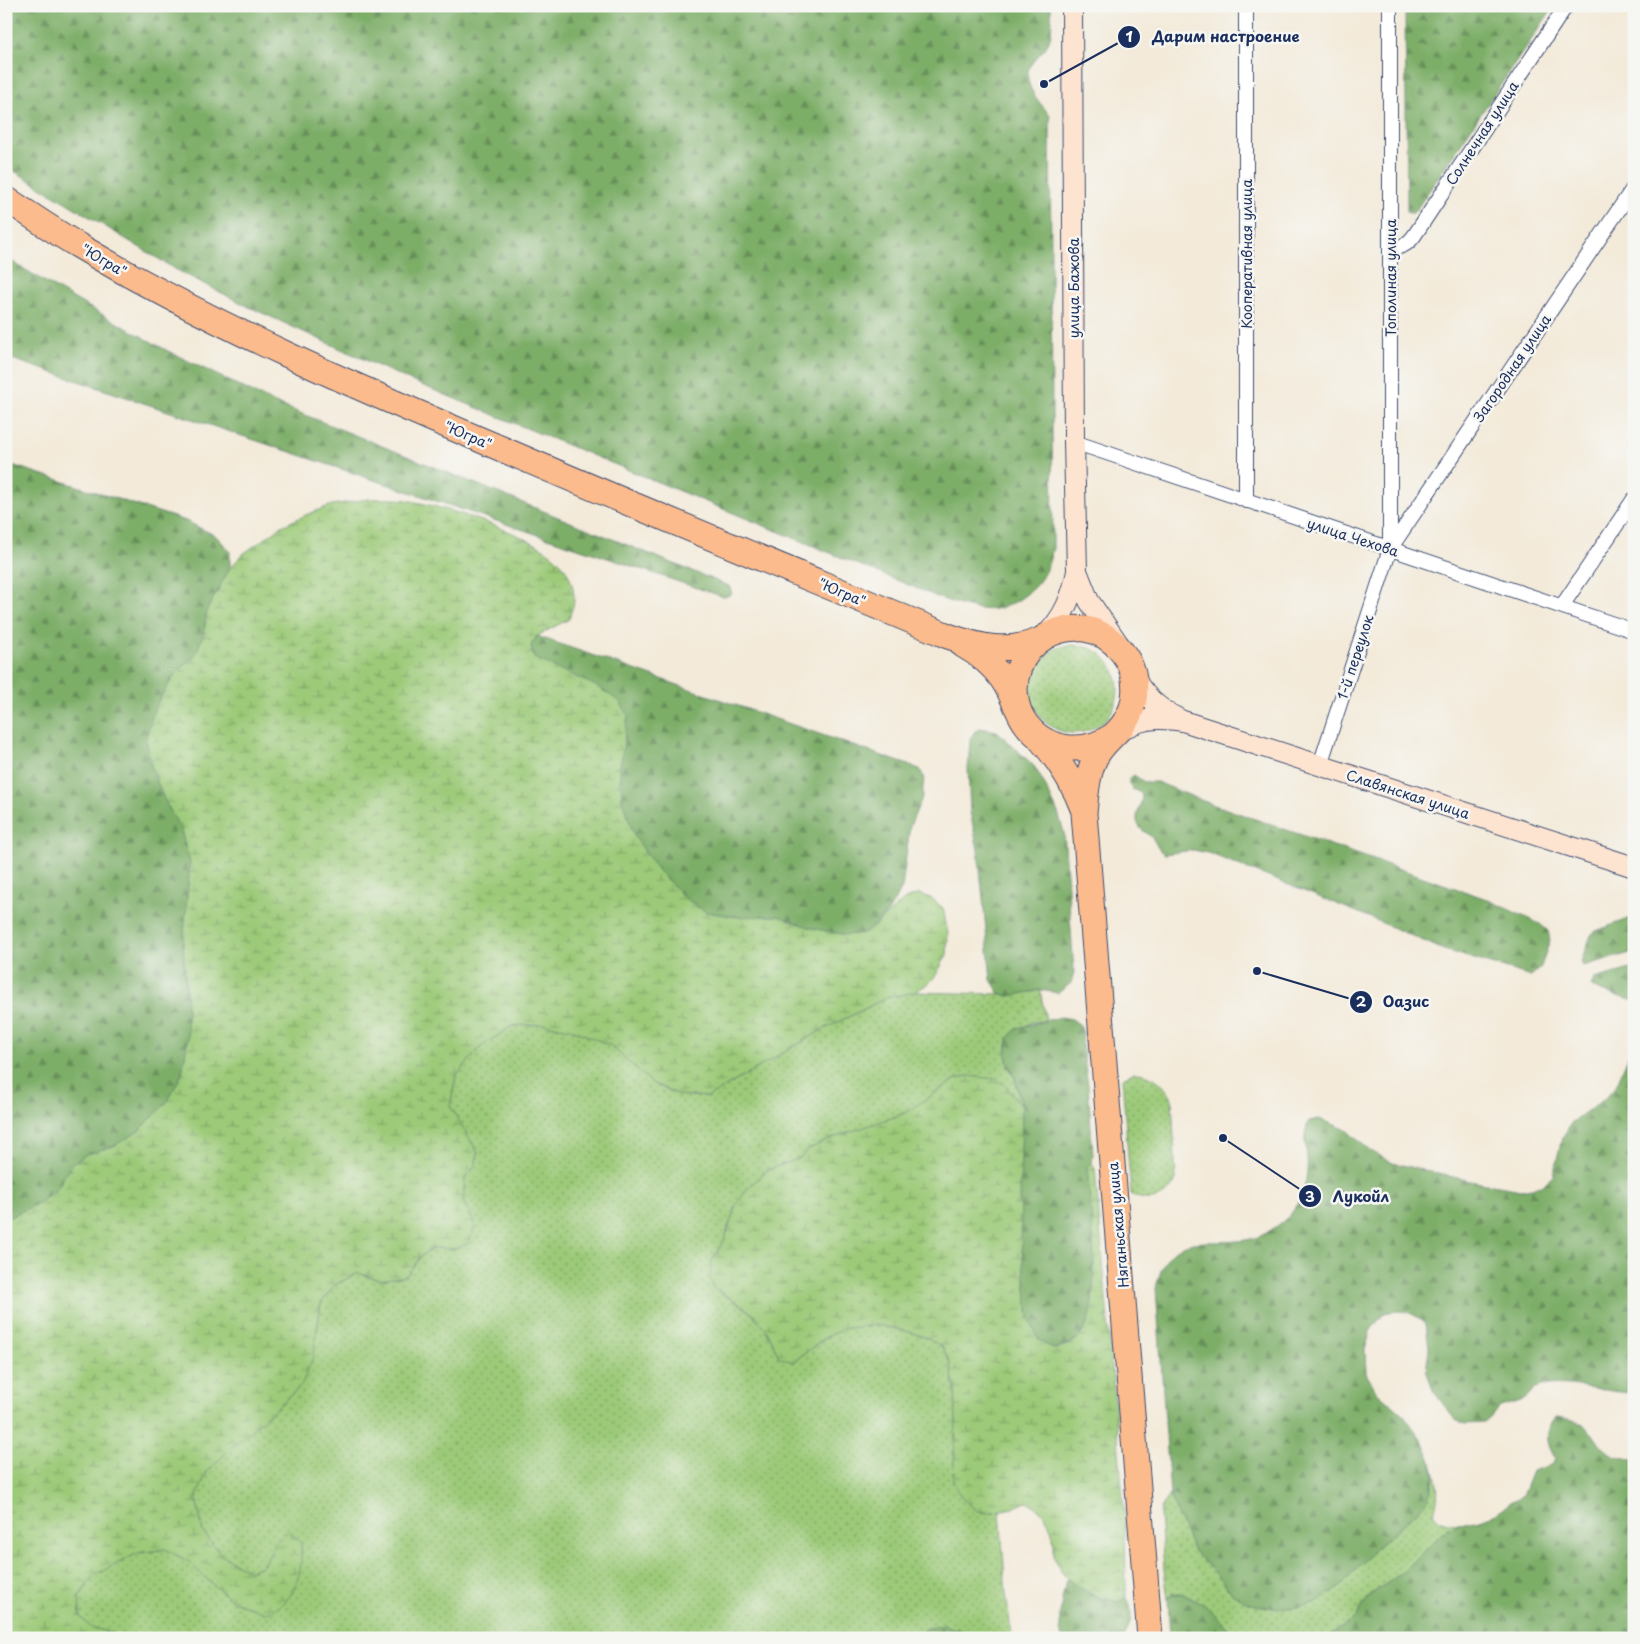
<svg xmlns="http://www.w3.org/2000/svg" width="1640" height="1644" viewBox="0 0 1640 1644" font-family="'Playpen Sans',sans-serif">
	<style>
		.grass { fill: url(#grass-dots); stroke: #5c7c6b }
		.forest { fill: url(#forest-firs); stroke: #4c6e63 }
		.wetland { fill: url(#wetland-marsh); stroke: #5c7c6b }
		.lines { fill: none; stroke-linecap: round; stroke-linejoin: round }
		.street-casing { stroke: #3b4b70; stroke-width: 16 }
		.secondary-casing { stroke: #3b4b70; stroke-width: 22 }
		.highway-casing { stroke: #3b4b70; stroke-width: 27 }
		.street { stroke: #fff; stroke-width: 14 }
		.secondary { stroke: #fde4d1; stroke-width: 20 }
		.highway { stroke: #fbbb8c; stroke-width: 25 }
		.labels { text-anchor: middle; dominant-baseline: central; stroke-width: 5; stroke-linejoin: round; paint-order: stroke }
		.street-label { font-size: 14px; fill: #1b2f5e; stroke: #f6f6f2 }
		.leader { fill: none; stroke: #1b2f5e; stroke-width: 2 }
		.callout-dot { fill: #1b2f5e; stroke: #f6f6f2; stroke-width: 2 }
		.mark-label { font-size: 15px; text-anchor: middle; font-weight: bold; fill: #fff }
		.callout-label { font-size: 15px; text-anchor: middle; font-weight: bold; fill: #1b2f5e; stroke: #f6f6f2; stroke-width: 5; stroke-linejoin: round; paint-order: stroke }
	</style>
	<defs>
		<pattern id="grass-dots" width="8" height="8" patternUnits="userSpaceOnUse" patternTransform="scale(1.25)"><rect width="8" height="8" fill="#9cca78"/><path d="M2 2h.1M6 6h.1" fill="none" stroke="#7ea466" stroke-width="1.8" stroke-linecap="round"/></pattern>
		<pattern id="forest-firs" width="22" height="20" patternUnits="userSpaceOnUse" patternTransform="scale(1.25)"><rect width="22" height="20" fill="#7dae68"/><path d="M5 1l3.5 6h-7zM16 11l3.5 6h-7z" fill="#668e59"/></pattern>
		<pattern id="wetland-marsh" width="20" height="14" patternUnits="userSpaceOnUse" patternTransform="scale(1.25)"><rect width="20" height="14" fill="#9cca78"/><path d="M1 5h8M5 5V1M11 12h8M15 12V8" fill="none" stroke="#7ea466"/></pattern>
	</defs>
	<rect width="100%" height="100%" fill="#f6f6f2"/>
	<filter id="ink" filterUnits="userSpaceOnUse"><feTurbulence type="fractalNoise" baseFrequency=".02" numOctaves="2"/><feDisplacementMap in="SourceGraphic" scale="10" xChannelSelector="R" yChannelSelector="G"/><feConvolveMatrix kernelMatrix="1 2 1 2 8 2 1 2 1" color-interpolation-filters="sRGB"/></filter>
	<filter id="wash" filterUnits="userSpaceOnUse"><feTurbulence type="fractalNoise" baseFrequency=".0096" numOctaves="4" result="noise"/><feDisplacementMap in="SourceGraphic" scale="20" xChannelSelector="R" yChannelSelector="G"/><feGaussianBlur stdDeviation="1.12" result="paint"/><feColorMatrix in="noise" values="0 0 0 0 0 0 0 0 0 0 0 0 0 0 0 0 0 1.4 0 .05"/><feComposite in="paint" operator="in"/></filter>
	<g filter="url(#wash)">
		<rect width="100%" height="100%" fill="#f3ead9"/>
		<!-- grass -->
		<path class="grass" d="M1030 689a44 44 0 1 1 88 0a44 44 0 1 1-88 0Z
			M 1040,990 L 1046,1020 L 1030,1023 L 1008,1039 L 1006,1054 L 1008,1066 L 1015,1078 L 1022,1107 L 1006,1086 L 968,1076 L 955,1080 L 905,1113 L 809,1149 L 800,1158 L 767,1170 L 729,1224 L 725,1239 L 712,1261 L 714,1289 C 735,1301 757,1313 769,1335 C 773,1342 776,1350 779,1357 L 793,1362 L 826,1337 L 847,1328 L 877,1325 L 910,1332 L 930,1339 L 943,1348 L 950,1363 L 955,1389 L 956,1421 L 954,1456 L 987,1513 L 1000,1511 L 1006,1594 L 1012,1638 L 975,1638 L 968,1633 L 925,1629 L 913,1638 L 116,1638 L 109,1632 L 92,1628 L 80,1617 L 79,1597 L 93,1576 L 138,1553 L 165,1549 L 188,1561 L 206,1579 L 265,1613 L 276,1543 L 263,1566 L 249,1571 L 220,1554 L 203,1532 L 196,1498 L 207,1472 L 232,1447 L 301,1386 L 318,1326 L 321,1303 L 336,1284 L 358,1273 L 380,1280 L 406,1276 L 421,1256 L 434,1248 L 455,1249 L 475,1225 L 463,1201 L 465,1178 L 475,1166 L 478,1153 L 450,1106 L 456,1076 L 482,1046 L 512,1026 L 545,1024 L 574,1030 L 610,1045 L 652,1083 L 679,1095 L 708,1097 L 822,1030 L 886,998 L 915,992 L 1000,994 L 1010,996 Z
			M 1133,1073 C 1151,1072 1165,1084 1172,1099 L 1176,1179 C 1169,1198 1149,1205 1131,1194 L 1122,1078 Z
			M 1432,1463 C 1438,1485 1440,1491 1434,1514 C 1440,1524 1450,1523 1460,1524 L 1447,1529 L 1403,1572 L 1369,1596 L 1355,1619 L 1329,1636 L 1313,1638 L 1296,1634 L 1283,1634 L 1258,1638 L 1246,1638 L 1234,1634 L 1223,1622 L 1172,1594 L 1168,1599 L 1164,1570 L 1160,1515 L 1161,1508 L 1170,1495 L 1191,1546 L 1198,1556 L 1212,1569 L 1375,1549 L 1420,1509 L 1432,1489 L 1434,1476 Z"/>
		<!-- forest -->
		<path class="forest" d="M 6,6 L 1051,6 C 1051,16 1053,29 1050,38 C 1047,49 1039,54 1032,63 C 1019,81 1039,102 1050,115 L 1053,548 C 1047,571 1042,582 1024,596 C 996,618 970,609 940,598 L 409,380 L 249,307 L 175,269 L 6,166 Z
			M 1405,6 L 1554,6 L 1416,210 L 1413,213 L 1409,213 L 1407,211 Z
			M 6,258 L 69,296 L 168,351 L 268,400 L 729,586 L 732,594 L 724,597 L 6,357 Z
			M 6,463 L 186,521 L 216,536 L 230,551 L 230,568 L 207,610 L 204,633 L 195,656 L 175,674 L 152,769 L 164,799 L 181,830 L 190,863 L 183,947 L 186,983 L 188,1038 L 182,1074 L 168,1101 L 139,1131 L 114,1146 L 87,1154 L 72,1164 L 57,1189 L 37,1204 L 6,1219 Z
			M 537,636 L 920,769 L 924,778 L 922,798 L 910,826 L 902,888 L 888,912 L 866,933 L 846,935 L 811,928 L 778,916 L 737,917 L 706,912 L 686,899 L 659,872 L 635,837 L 622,800 L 620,767 L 628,715 L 619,701 L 596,686 L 534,658 L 531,645 Z
			M 980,728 L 997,731 L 1034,766 L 1044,783 L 1058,813 L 1064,832 L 1074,972 L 1071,983 L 1058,993 L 1040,990 L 1010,996 L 1000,994 L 991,980 L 978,850 L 970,812 L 968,768 L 970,740 L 974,732 Z
			M 1134,775 L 1144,782 L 1157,782 L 1203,801 L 1484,898 L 1540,924 L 1548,931 L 1550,940 L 1541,967 L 1531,976 L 1444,950 L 1357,912 L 1208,853 L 1193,850 L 1165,854 C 1157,850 1158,846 1153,839 C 1150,834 1142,832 1139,826 C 1132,815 1145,803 1141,793 L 1132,789 L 1129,784 L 1129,779 Z
			M 1630,918 L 1634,918 L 1634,952 L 1583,966 L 1581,962 L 1591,935 L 1596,931 Z
			M 1634,968 L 1634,1001 L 1601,991 L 1591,986 L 1594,979 Z
			M 1061,1017 L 1072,1019 L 1080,1025 L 1083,1033 L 1082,1044 L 1088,1086 L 1093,1156 L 1092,1163 L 1087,1167 C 1090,1202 1104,1311 1080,1336 C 1073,1344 1063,1347 1053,1349 L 1039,1340 L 1029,1319 L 1022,1252 L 1020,1197 L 1022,1107 L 1015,1078 L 1008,1065 L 1006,1054 L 1008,1039 L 1017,1028 Z
			M 1634,1042 L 1634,1393 C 1606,1393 1562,1378 1536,1388 C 1533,1389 1531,1393 1528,1396 C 1519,1403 1509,1404 1499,1407 L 1490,1418 L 1484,1423 L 1466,1424 L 1455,1420 L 1434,1392 L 1426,1370 L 1429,1348 L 1426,1324 C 1410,1311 1405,1309 1384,1313 L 1371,1330 L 1365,1350 L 1366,1373 L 1376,1391 L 1404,1415 L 1422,1440 L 1432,1463 L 1434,1476 L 1428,1500 L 1420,1509 L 1375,1549 L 1339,1588 L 1315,1603 L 1293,1608 L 1278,1608 L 1255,1605 L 1246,1602 L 1233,1594 L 1212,1569 L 1198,1556 L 1191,1546 L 1172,1501 L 1170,1495 L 1156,1288 C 1170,1223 1209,1250 1255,1238 C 1266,1235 1282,1223 1290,1215 C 1302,1200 1309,1177 1307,1158 C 1306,1142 1302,1137 1309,1121 L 1319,1119 L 1345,1129 L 1371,1151 L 1393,1163 L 1475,1182 L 1521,1190 L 1542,1186 L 1553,1176 L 1562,1138 L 1572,1122 L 1604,1099 L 1616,1086 Z
			M 1556,1417 C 1568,1418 1581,1421 1589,1430 C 1594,1434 1597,1441 1601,1446 C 1609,1455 1623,1459 1634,1459 L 1634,1638 L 1316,1638 L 1329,1636 L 1355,1619 L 1369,1596 L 1403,1572 L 1447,1529 L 1460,1524 L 1480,1520 L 1496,1514 L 1511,1502 L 1522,1496 L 1532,1471 L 1552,1464 L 1555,1458 C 1546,1443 1544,1431 1556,1417 Z
			M 1066,1579 L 1105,1600 L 1122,1600 L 1126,1596 C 1134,1610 1131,1624 1124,1638 L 1062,1638 C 1056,1619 1063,1598 1066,1579 Z
			M 1172,1594 L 1183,1594 L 1205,1604 L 1234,1634 L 1246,1638 L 1170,1638 L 1168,1599 Z
			M 944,1625 L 968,1633 L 975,1638 L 913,1638 L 925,1629 Z"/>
		<!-- wetland -->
		<path class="wetland" d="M 368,499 C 381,499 394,498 406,500 C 443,506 536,535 560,562 C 568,570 574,586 574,597 C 575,604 570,613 569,619 L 537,636 L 531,645 L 534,658 L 596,686 L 619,701 L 628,715 L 620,767 L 622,800 L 635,837 L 659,872 L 686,899 L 706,912 L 737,917 L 778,916 L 811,928 L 846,935 L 866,933 L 905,899 L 919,894 L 931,898 L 943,908 L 948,934 L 947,955 L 936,975 L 929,983 L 915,992 L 886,998 L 822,1030 L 708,1097 L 679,1095 L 652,1083 L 610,1045 L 574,1030 L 545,1024 L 512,1026 L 482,1046 L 456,1076 L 450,1106 L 478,1153 L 475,1166 L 465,1178 L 463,1201 L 475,1225 L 469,1243 L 455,1249 L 433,1248 L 421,1256 L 406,1276 L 380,1280 L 358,1273 L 336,1284 L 321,1303 L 313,1357 L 301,1386 L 232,1447 L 207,1472 L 196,1498 L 203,1532 L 220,1554 L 249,1571 L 263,1566 L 276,1543 L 288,1531 L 301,1543 C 302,1564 300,1588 283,1604 C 279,1608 271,1610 265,1613 L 233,1601 L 206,1579 L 188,1561 L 165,1549 L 138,1553 L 93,1576 L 79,1597 L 80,1617 L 92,1628 L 109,1632 L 116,1638 L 6,1638 L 6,1219 L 37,1204 L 57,1189 L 72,1164 L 87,1154 L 114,1146 L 139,1131 L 168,1101 L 182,1074 L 188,1038 L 186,983 L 183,947 L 190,863 L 181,830 L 164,799 L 152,769 L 146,738 L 155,707 L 175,674 L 195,656 L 204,633 L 207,610 L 230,568 L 243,554 L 282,526 L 308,514 L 332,505 Z
			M 968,1076 L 996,1079 L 1006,1086 L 1022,1107 L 1020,1197 L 1022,1252 L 1029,1319 L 1039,1340 L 1053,1349 C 1063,1347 1073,1344 1080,1336 C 1104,1311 1090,1202 1087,1167 L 1092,1163 L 1095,1168 L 1125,1522 L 1126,1591 L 1126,1596 L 1118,1602 C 1096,1598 1062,1583 1055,1560 C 1053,1556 1054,1550 1054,1545 C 1052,1526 1045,1508 1026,1502 L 1013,1508 L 987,1513 L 978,1511 L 962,1498 L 953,1481 L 956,1421 L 955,1389 L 950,1363 L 943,1348 L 930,1339 L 910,1332 L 877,1325 L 847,1328 L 826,1337 L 793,1362 L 779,1357 L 769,1334 L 754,1315 L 734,1300 L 714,1289 L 710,1278 L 712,1261 L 725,1239 L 736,1205 L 748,1188 L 767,1170 L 800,1158 L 809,1149 L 830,1139 L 905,1113 L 955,1080 Z"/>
	</g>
	<g filter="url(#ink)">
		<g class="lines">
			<defs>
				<path id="street" d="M 1390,6 L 1390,549
					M 1391,248 C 1402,247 1407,245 1414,236 L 1566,6
					M 1074,442 L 1634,631
					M 1246,501 L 1246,6
					M 1562,606 L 1634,499
					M 1320,765 L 1390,549 L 1634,187"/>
				<path id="secondary" d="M 1077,571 L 1089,601 L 1120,646
					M 1045,636 C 1064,617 1072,597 1077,571 L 1074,442 L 1072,6
					M 1133,674 C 1142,695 1159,709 1179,719
					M 1117,732 C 1141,718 1155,717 1183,721 L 1634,867"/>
				<path id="highway" d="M 6,199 C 31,215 55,232 81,247 C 212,325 354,386 495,446 C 645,511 797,573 948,636 C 979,647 1008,654 1040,640
					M 963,645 C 979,654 993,665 1003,680 C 1012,693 1016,708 1024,721 C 1044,751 1083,756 1112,736
					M 1020,714 C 994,646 1079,597 1122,652 C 1139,673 1139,705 1122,726 C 1113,737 1102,744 1095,758 C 1087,775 1086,794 1084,813 L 1150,1638
					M 1040,739 C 1060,761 1074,784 1084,811"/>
			</defs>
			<!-- street casing -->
			<use href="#street" class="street-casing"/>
			<!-- secondary casing -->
			<use href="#secondary" class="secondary-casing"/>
			<!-- highway casing -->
			<use href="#highway" class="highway-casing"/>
			<!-- street -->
			<use href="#street" class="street"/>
			<!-- secondary -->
			<use href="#secondary" class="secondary"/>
			<!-- highway -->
			<use href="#highway" class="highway"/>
		</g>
	</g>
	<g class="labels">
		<!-- street labels -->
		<g class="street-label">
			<text transform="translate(1482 133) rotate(-57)">Солнечная улица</text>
			<text transform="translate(1246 254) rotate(-90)">Кооперативная улица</text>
			<text transform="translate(104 260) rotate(30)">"Югра"</text>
			<text transform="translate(1390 278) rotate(-90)">Тополиная улица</text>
			<text transform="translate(1073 288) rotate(-90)">улица Бажова</text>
			<text transform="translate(1512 368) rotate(-56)">Загородная улица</text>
			<text transform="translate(468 435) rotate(23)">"Югра"</text>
			<text transform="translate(1353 537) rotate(18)">улица Чехова</text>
			<text transform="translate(842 592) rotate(23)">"Югра"</text>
			<text transform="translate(1355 657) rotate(-72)">1-й переулок</text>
			<text transform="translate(1408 794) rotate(18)">Славянская улица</text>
			<text transform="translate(1118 1225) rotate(-95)">Няганьская улица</text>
		</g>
	</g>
	<!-- callouts -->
	<path class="leader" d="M1044 84L1129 37M1257 971L1361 1002M1223 1138L1310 1196"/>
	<g class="callout-dot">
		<circle cx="1044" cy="84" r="5"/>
		<circle cx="1257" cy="971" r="5"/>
		<circle cx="1223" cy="1138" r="5"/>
		<circle cx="1129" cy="37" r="12"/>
		<circle cx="1361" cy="1002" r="12"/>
		<circle cx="1310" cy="1196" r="12"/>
	</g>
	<g class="mark-label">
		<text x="1129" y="42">1</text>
		<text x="1361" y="1007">2</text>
		<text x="1310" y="1202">3</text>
	</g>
	<g class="callout-label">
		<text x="1226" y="42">Дарим настроение</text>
		<text x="1406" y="1007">Оазис</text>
		<text x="1361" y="1202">Лукойл</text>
	</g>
	<!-- margin -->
	<rect width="1640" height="1644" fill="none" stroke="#f6f6f2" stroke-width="25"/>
</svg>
